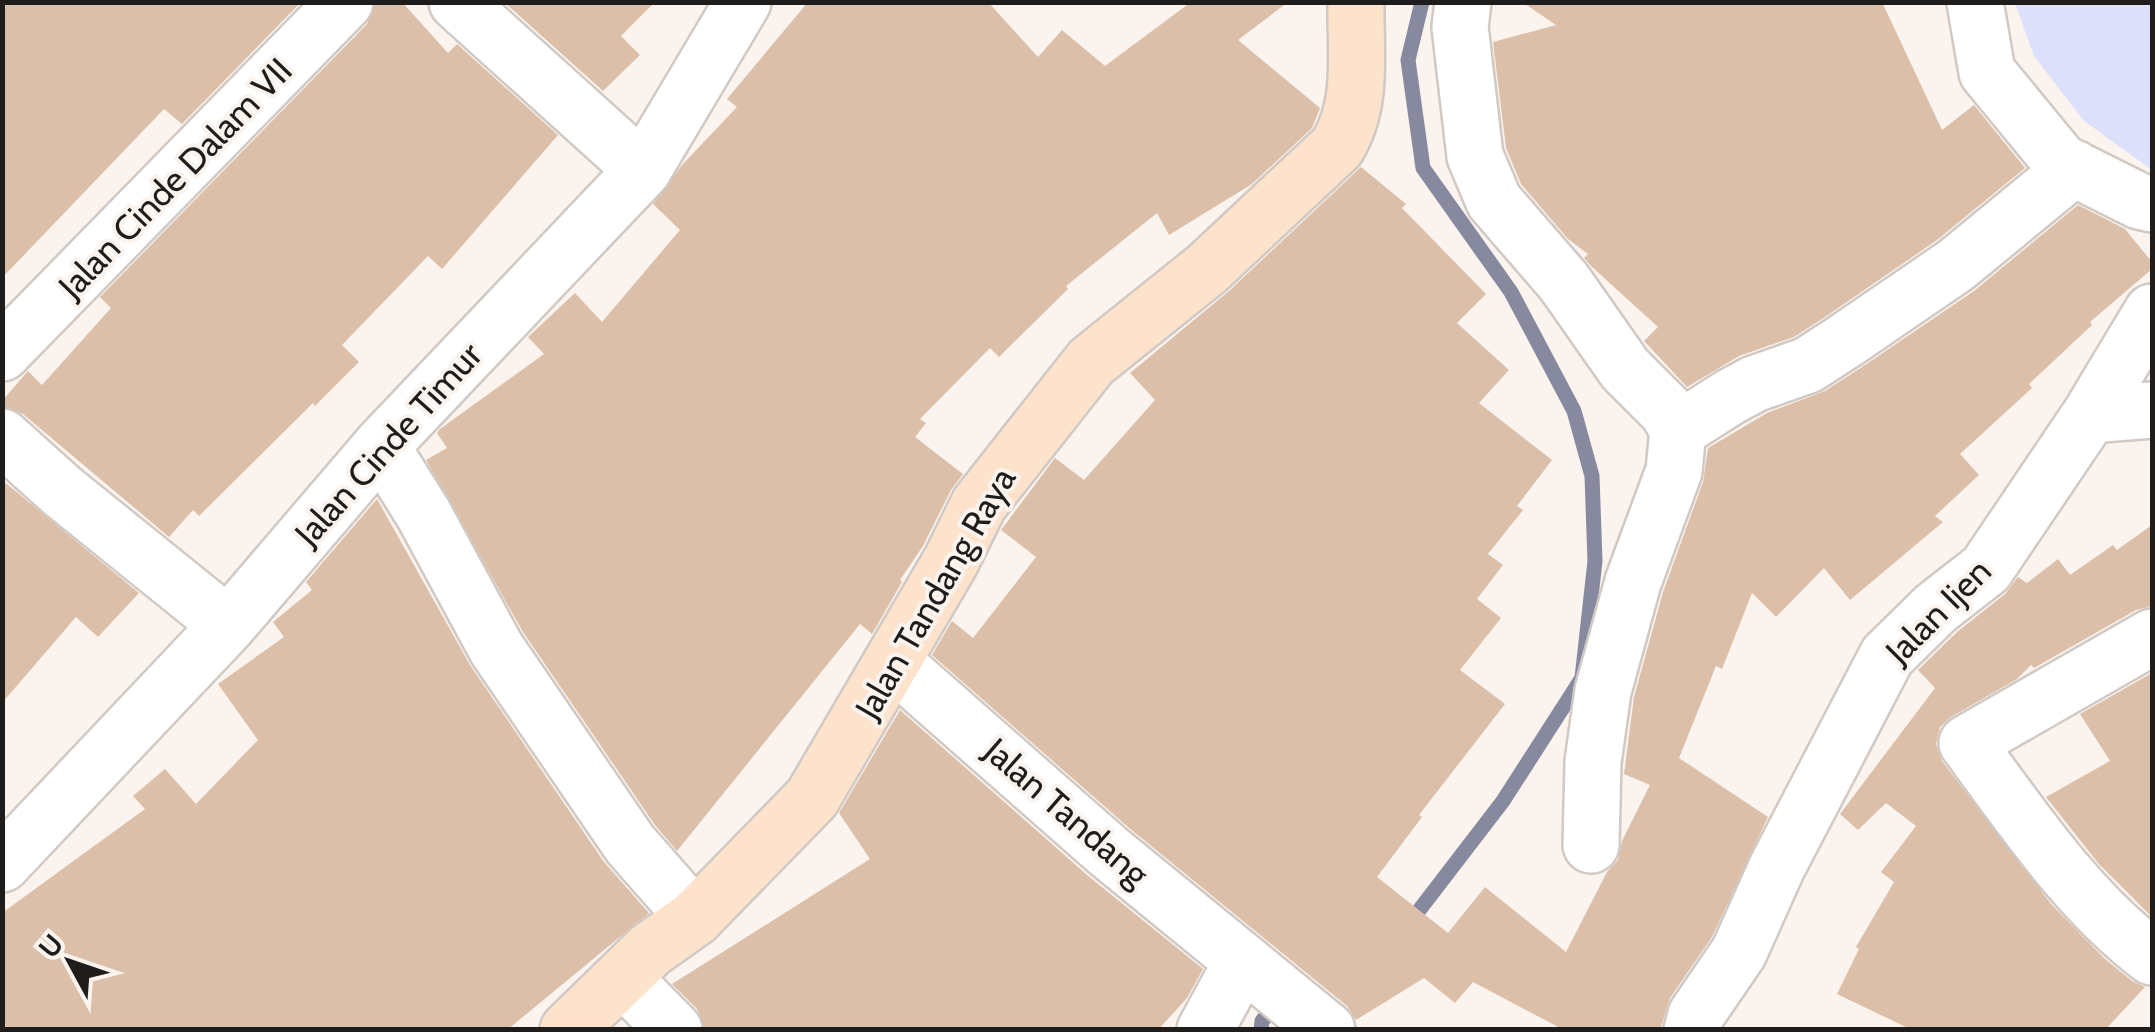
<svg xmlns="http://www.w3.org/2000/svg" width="2155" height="1032" viewBox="0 0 2155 1032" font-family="Cabin,sans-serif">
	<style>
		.green { fill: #dde0fa }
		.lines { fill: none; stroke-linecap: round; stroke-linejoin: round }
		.stream { stroke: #878a9f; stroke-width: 15 }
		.building { fill: #dcbfa9 }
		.street-casing { stroke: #d0c9c4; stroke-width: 60 }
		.secondary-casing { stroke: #d0c9c4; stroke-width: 60 }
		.street { stroke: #fff; stroke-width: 55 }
		.secondary { stroke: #fee3cc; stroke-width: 55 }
		.labels { text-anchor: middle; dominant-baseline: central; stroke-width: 8; stroke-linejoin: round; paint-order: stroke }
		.street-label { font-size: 35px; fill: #1f1d1b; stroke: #faf3ee }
	</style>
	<rect width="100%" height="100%" fill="#faf3ee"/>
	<!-- green -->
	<path class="green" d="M 2015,3 L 2152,3 L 2152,170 L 2084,121 L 2034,56 Z"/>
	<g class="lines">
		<!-- stream -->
		<path class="stream" d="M 1406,922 L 1417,913 L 1503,801 L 1582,678 L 1595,561 L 1592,476 L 1574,411 L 1511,292 L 1423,168 L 1408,60 L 1422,2
			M 1261,1030 L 1262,1021 L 1280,1000"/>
	</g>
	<!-- building -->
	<path class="building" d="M 2,2 L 301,2 L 182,124 L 164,109 L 2,278 Z
		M 375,2 L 402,2 L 448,53 L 457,44 L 558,135 L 442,269 L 428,256 L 342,345 L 359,362 L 315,406 L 313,403 L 199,516 L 193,510 L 169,537 L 23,414 L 2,407 L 2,401 L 28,371 L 42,385 L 111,308 L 100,297 L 367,24 Z
		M 504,2 L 655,2 L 621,36 L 640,55 L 603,91 Z
		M 808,2 L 988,2 L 1038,57 L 1062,30 L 1105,66 L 1191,2 L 1288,2 L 1238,40 L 1320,108 L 1312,128 L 1252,184 L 1169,235 L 1157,213 L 1066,286 L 1068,289 L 999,357 L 990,348 L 920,419 L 926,423 L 915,437 L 963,474 L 951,490 L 923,546 L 900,580 L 902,582 L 872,634 L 860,624 L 677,851 L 655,825 L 523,632 L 426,460 L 447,448 L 437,433 L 440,429 L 544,354 L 528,337 L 575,293 L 602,322 L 680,230 L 653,204 L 682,165 L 737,107 L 727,99 Z
		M 1522,2 L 1882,2 L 1942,130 L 1974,105 L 2025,168 L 1937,240 L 1828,315 L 1794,337 L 1739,356 L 1687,387 L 1644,341 L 1658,327 L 1591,266 L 1584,258 L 1588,254 L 1568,239 L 1521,184 L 1506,148 L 1493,42 L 1556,25 Z
		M 1361,167 L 1406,204 L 1402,208 L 1486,294 L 1457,323 L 1509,370 L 1479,403 L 1552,460 L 1517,506 L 1523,510 L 1488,554 L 1503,565 L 1477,599 L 1501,618 L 1460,670 L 1505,704 L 1419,815 L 1422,817 L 1377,877 L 1448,933 L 1485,887 L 1566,952 L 1607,872 L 1618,860 L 1622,841 L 1650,785 L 1624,774 L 1634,697 L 1663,592 L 1703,482 L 1708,448 L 1767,413 L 1825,391 L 1862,367 L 1974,291 L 2078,205 L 2125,229 L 2152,262 L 2152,269 L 2090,322 L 2092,325 L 2029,384 L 2032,388 L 1960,454 L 1979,475 L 1935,516 L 1943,522 L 1850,600 L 1824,568 L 1776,617 L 1752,593 L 1722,669 L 1716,666 L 1679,758 L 1768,817 L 1712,937 L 1670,998 L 1660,1030 L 1564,1030 L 1473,982 L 1455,1003 L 1424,978 L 1356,1020 L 1347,1006 L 1128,827 L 932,655 L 952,621 L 973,638 L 1036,557 L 1001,530 L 1055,458 L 1084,480 L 1155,400 L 1130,373 L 1229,291 Z
		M 2,480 L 139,593 L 98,637 L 76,617 L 2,703 Z
		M 377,499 L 470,665 L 604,862 L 649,913 L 507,1030 L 2,1030 L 2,913 L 145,809 L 133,796 L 165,769 L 196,804 L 258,740 L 218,684 L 284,637 L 273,622 L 312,590 L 306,582 Z
		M 2152,525 L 2152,606 L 2136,610 L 2034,668 L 2031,665 L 2017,679 L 1951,717 L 1940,727 L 1936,744 L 1942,761 L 2051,904 L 2105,959 L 2132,981 L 2145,987 L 2105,1030 L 1912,1030 L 1837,994 L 1859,949 L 1856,947 L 1894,882 L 1881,872 L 1916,826 L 1886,803 L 1858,830 L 1840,814 L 1935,688 L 1918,670 L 1957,632 L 2005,594 L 2018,577 L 2027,583 L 2058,559 L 2070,575 L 2113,545 L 2117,550 Z
		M 2152,673 L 2152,917 L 2098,863 L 2046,797 L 2110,761 L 2080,714 Z
		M 900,710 L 1087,875 L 1203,969 L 1187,998 L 1158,1030 L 704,1030 L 697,1009 L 672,984 L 870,859 L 839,813 Z"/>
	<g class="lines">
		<defs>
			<path id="street" d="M 457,2 L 643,170
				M 1463,2 L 1460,27 L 1475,156 L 1494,201 L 1564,282 L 1625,369 L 1667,411 L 1678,430 L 1674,471 L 1633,582 L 1603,691 L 1593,762 L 1591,845
				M 1975,2 L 1987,72 L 2061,162 L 2139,201 L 2152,204
				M 2,353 L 345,2
				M 2090,415 L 2152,410
				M 1678,430 L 1730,397 L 1754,384 L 1808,365 L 1845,341 L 1956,265 L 2074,168
				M 2,437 L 62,491 L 228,625
				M 381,446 L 423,513 L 496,648 L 630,844 L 695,918
				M 2152,637 L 1967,743 C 2022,818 2077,900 2152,957
				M 893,662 L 1108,851 L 1327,1030
				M 2,864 L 228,625 L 381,446 L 643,170 L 743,2
				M 623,978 L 674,1030
				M 1205,1030 L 1242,962
				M 1692,1030 L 1696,1015 L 1739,952 L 1777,867 L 1887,656 L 1936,608 L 1986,569 L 2090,415 L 2152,312"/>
			<path id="secondary" d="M 568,1030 L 650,950 L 695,918 L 812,798 L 951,561 L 979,504 L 1091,362 L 1208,268 L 1337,147 C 1364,103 1355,53 1356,2"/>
		</defs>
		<!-- street casing -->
		<use href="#street" class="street-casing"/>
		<!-- secondary casing -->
		<use href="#secondary" class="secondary-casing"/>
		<!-- street -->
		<use href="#street" class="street"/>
		<!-- secondary -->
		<use href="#secondary" class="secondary"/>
	</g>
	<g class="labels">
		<!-- street labels -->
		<g class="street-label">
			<text transform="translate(175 178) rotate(-46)">Jalan Cinde Dalam VII</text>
			<text transform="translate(388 444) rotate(-48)">Jalan Cinde Timur</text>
			<text transform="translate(935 593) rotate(-60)">Jalan Tandang Raya</text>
			<text transform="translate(1938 611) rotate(-45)">Jalan Ijen</text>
			<text transform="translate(1067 812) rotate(41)">Jalan Tandang</text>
		</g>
	</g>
	<!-- border -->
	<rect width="2155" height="1032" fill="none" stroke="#1f1d1b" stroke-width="10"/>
	<!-- north arrow -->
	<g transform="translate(70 962) rotate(310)" stroke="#faf3ee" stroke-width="8" paint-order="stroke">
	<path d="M0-8L18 38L0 25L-18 38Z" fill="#1f1d1b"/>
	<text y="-15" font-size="28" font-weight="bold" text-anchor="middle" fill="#1f1d1b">U</text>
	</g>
</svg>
